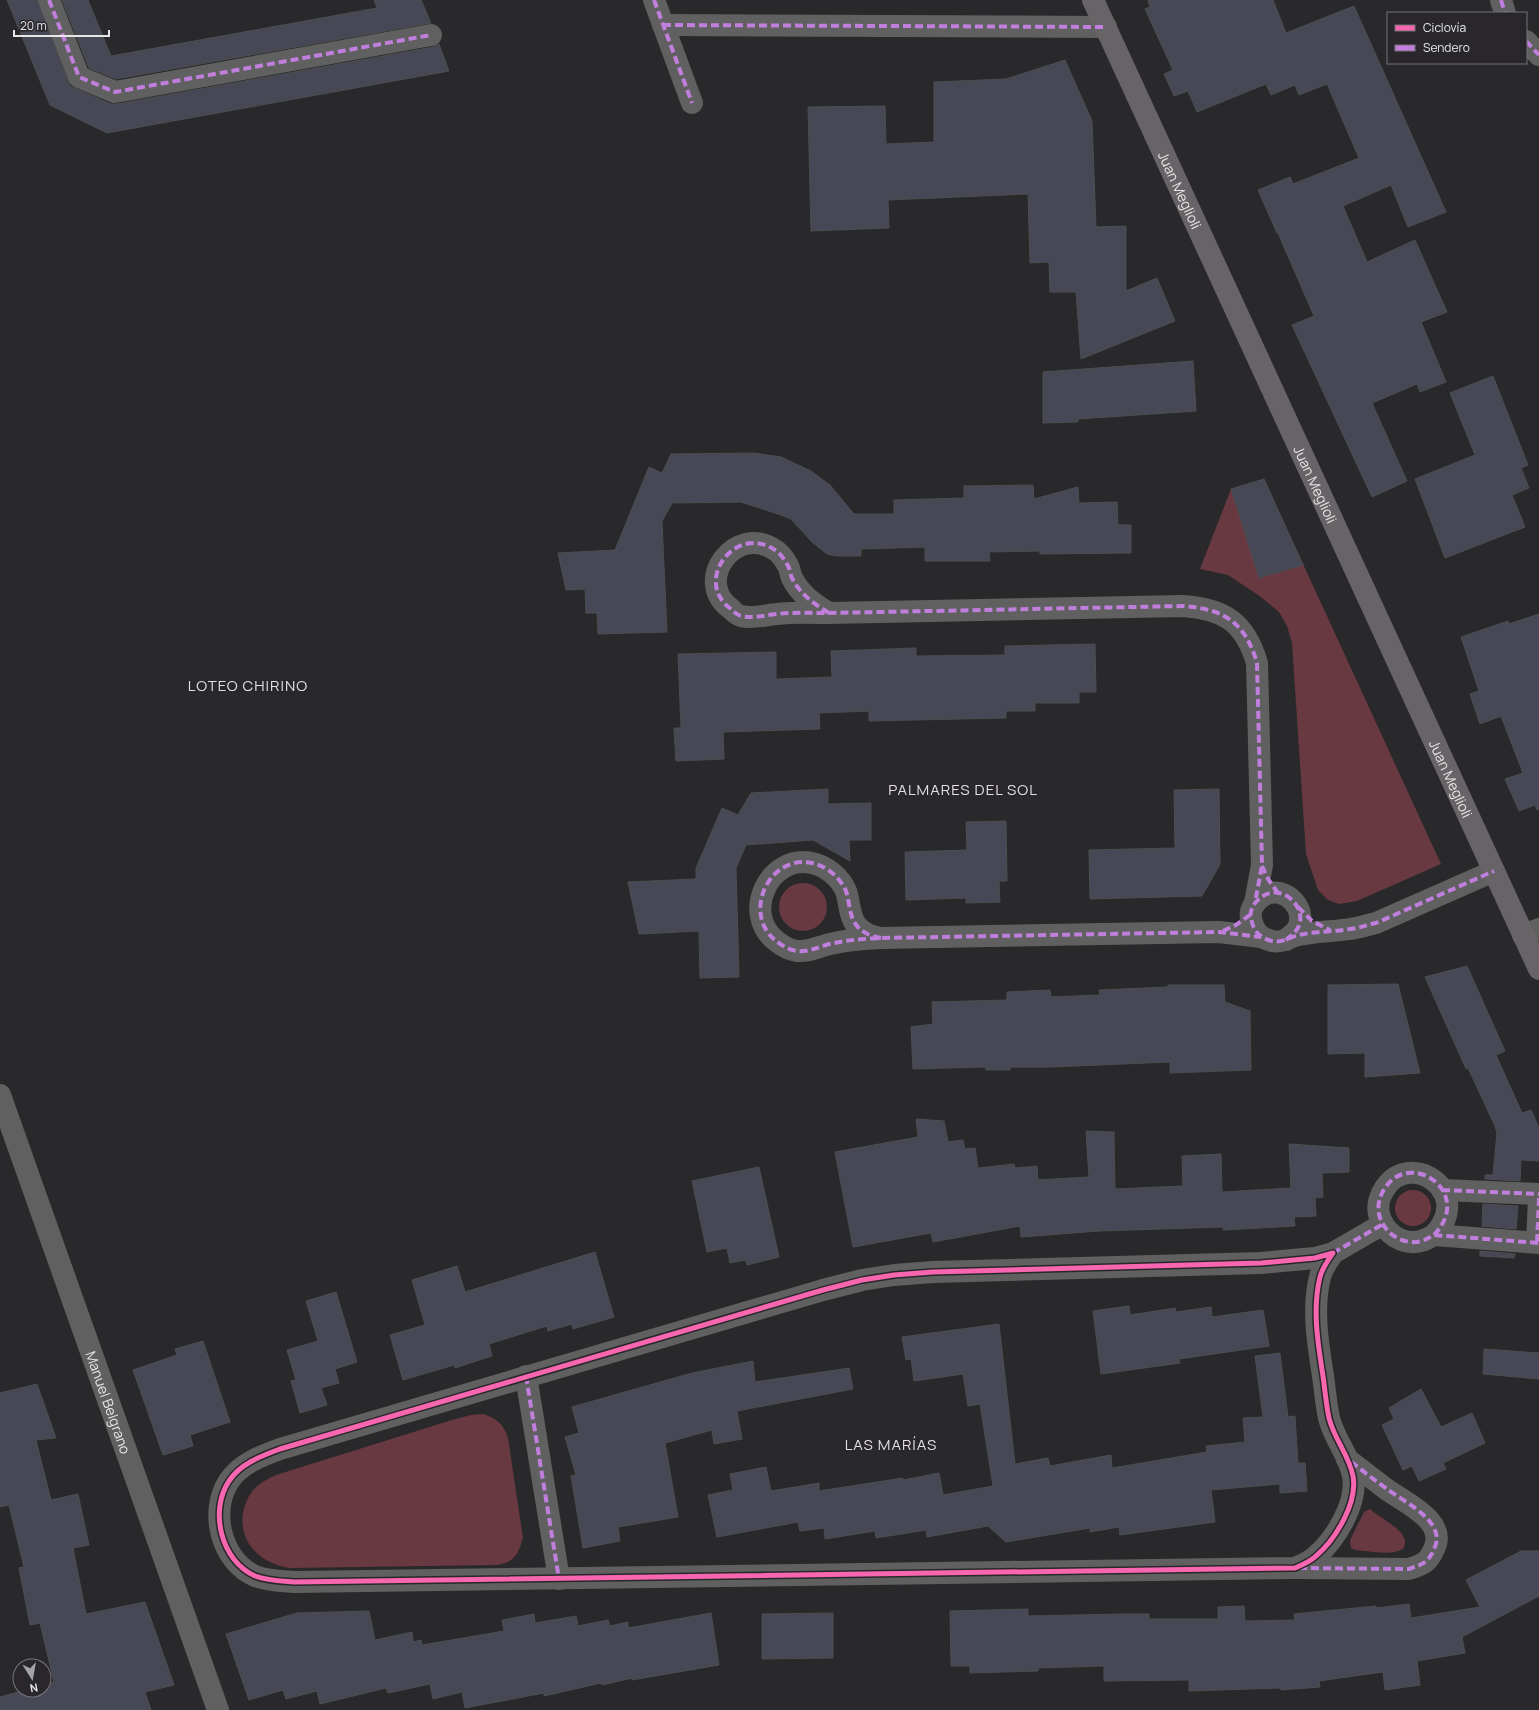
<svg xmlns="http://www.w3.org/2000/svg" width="1539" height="1710" viewBox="0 0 1539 1710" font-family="Manrope,sans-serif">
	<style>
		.green { fill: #693942 }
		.building { fill: #474856; stroke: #4e4e50 }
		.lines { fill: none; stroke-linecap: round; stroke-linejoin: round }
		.minor { stroke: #606061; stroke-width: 22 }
		.major { stroke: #676366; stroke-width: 22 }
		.quiet { stroke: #c07fdc; stroke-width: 4; stroke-dasharray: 8 4; stroke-linecap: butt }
		.cycleway-casing { stroke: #29272b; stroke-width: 8 }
		.cycleway { stroke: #f766af; stroke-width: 5 }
		.labels { text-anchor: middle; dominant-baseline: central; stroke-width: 3; stroke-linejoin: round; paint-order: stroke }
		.street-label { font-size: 14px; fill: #e7e6e8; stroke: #29272b }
		.neighbourhood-label { font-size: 15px; letter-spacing: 1px; fill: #e2dfe5; stroke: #29272b }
	</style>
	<rect width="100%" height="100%" fill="#29282a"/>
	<!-- green -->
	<path class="green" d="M 1264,479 L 1441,864 L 1357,901 L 1339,904 L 1328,900 L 1318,890 L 1306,854 L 1292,643 L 1287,626 L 1279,612 L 1261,597 L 1228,575 L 1200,569 L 1231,489 Z
		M779 907a24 24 0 1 1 48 0a24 24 0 1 1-48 0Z
		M1395 1208a18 18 0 1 1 36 0a18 18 0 1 1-36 0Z
		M 484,1414 C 497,1419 504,1425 508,1438 L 523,1538 C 518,1555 514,1563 495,1565 L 291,1568 C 255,1564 231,1533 248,1498 C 254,1486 265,1480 276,1475 L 452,1420 L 471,1415 Z
		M 1370,1509 C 1374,1512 1377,1515 1381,1517 C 1390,1524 1412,1535 1403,1549 C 1392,1556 1368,1551 1355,1550 L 1351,1548 L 1350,1541 L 1352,1536 L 1364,1512 Z"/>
	<!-- building -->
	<path class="building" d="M 7,0 L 37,0 L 70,86 L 111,104 L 117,104 L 433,47 L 439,44 L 449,71 L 107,133 L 50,105 Z
		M 62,0 L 88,0 L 111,56 L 377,8 L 374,0 L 421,0 L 431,23 L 116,79 L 89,68 Z
		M 1148,0 L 1273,0 L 1286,33 L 1354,6 L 1446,212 L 1408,227 L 1391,185 L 1343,206 L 1367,262 L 1415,240 L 1447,312 L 1421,322 L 1446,382 L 1420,392 L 1417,384 L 1372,403 L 1407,481 L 1372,497 L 1292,325 L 1314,316 L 1278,233 L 1277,233 L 1258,190 L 1290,177 L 1293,184 L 1359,158 L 1327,84 L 1299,95 L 1295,85 L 1271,95 L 1266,84 L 1197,112 L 1188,91 L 1174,96 L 1164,74 L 1173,70 L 1145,9 L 1150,7 Z
		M 1065,60 L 1092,121 L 1096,227 L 1126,226 L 1126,291 L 1157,278 L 1175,321 L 1081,359 L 1076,292 L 1050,292 L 1049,262 L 1030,263 L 1028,194 L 888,200 L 889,228 L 811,231 L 808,107 L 885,106 L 886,144 L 934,142 L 934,82 L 1006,79 Z
		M 1193,361 L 1196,411 L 1078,419 L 1078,422 L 1043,423 L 1043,372 Z
		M 1493,376 L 1528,465 L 1521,468 L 1529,488 L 1512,495 L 1525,527 L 1445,558 L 1415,479 L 1475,455 L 1450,393 Z
		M 754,453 L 781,457 L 811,471 L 830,485 L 854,514 L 894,514 L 894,500 L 964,498 L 964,486 L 1033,485 L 1034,499 L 1078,487 L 1079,503 L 1117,502 L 1118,525 L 1131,525 L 1131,553 L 1040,554 L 1040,551 L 989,552 L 990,561 L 925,561 L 925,547 L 895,548 L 861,549 L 861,556 L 836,556 L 827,554 L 812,542 L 791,519 L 781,515 L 741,502 L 672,503 L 662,521 L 667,632 L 598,634 L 597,613 L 586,613 L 585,589 L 566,590 L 558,553 L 615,550 L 649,467 L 662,473 L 671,454 Z
		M 1264,479 L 1303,565 L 1259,578 L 1231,489 Z
		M 1539,614 L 1539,809 L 1537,810 L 1535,805 L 1519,811 L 1505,779 L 1523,773 L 1501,716 L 1480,724 L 1470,694 L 1479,691 L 1461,637 L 1508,621 L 1509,624 Z
		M 1095,644 L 1096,692 L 1079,692 L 1079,703 L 1035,703 L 1035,711 L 1006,711 L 1006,718 L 869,721 L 869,711 L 819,713 L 820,729 L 723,732 L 724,759 L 676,761 L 674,728 L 681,728 L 678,654 L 776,652 L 776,679 L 832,677 L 831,651 L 916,648 L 916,656 L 1005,655 L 1005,646 Z
		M 828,789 L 828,804 L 871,803 L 871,840 L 849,840 L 850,861 L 813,840 L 746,845 L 736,868 L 739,977 L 700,978 L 699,931 L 639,934 L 628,882 L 696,879 L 696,868 L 722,808 L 738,815 L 751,793 Z
		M 1219,789 L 1220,864 L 1202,896 L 1090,899 L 1089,850 L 1175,848 L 1174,790 Z
		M 1006,821 L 1007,881 L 999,881 L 1000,902 L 966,903 L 966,898 L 906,900 L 905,852 L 967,850 L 966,822 Z
		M 1467,966 L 1505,1051 L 1496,1055 L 1522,1113 L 1531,1110 L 1539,1128 L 1539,1161 L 1521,1160 L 1520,1181 L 1485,1179 L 1485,1175 L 1493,1175 L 1497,1133 L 1495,1126 L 1468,1068 L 1466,1069 L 1425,977 Z
		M 1398,984 L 1420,1073 L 1365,1077 L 1365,1053 L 1328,1054 L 1328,985 Z
		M 1168,985 L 1224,985 L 1225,1002 L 1250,1011 L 1251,1070 L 1170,1073 L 1170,1062 L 1052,1067 L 1010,1067 L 1010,1070 L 986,1070 L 985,1067 L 913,1069 L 911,1027 L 933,1024 L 932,1002 L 1007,1000 L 1007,992 L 1050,990 L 1051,997 L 1100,995 L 1099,990 L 1168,987 Z
		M 916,1119 L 944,1121 L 948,1142 L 963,1140 L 965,1149 L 975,1148 L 978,1168 L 1014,1164 L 1015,1168 L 1037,1166 L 1038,1180 L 1089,1177 L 1086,1131 L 1114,1132 L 1115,1189 L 1183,1186 L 1182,1156 L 1221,1154 L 1222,1192 L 1291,1188 L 1289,1144 L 1349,1148 L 1349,1172 L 1322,1173 L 1323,1197 L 1315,1198 L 1316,1216 L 1294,1217 L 1295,1226 L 1223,1230 L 1223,1227 L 1099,1231 L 1021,1237 L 1020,1226 L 933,1242 L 931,1233 L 853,1247 L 835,1152 L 918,1137 Z
		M 759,1167 L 779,1257 L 747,1265 L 746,1260 L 730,1263 L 727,1248 L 707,1252 L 692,1181 Z
		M 1483,1204 L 1518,1206 L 1516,1229 L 1482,1226 Z
		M 1480,1251 L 1515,1254 L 1514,1258 L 1480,1256 Z
		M 595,1252 L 614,1317 L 573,1329 L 572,1324 L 548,1331 L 547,1326 L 489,1344 L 492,1356 L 455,1368 L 454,1365 L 403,1380 L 390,1335 L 425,1325 L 412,1280 L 457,1266 L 465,1292 Z
		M 336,1292 L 357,1362 L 335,1369 L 339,1383 L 321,1388 L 327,1405 L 300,1413 L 291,1381 L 296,1380 L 287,1350 L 318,1341 L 306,1301 Z
		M 1129,1306 L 1130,1315 L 1175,1308 L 1176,1312 L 1211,1307 L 1212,1317 L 1263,1310 L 1269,1346 L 1179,1359 L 1180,1363 L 1101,1374 L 1093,1311 Z
		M 999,1324 L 1015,1464 L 1048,1458 L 1050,1466 L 1111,1455 L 1112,1468 L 1207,1452 L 1206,1446 L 1245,1442 L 1243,1418 L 1263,1417 L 1255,1356 L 1280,1353 L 1288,1417 L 1295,1416 L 1298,1463 L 1305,1463 L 1307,1491 L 1280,1493 L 1280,1484 L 1211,1490 L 1215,1522 L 1120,1535 L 1119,1527 L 1090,1532 L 1090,1528 L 1006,1542 L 988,1526 L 927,1537 L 926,1530 L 876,1538 L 875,1531 L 825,1539 L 824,1528 L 800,1531 L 798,1522 L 717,1537 L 708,1495 L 733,1490 L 730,1474 L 766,1467 L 771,1491 L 819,1483 L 819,1491 L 903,1478 L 903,1480 L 939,1473 L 943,1495 L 993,1486 L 980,1404 L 968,1406 L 963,1374 L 914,1381 L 911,1359 L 906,1360 L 902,1337 Z
		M 203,1341 L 230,1422 L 190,1435 L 193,1446 L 163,1455 L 133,1370 L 177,1355 L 175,1349 Z
		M 1484,1349 L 1539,1353 L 1539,1379 L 1483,1374 Z
		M 753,1361 L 755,1382 L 849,1368 L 853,1389 L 737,1411 L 742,1439 L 714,1444 L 712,1430 L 665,1443 L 678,1517 L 618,1527 L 620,1541 L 583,1548 L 571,1476 L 576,1475 L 565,1437 L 579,1433 L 572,1407 L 692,1373 Z
		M 37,1384 L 56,1438 L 36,1440 L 51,1500 L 78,1494 L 89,1545 L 73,1548 L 86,1614 L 145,1602 L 174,1685 L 145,1692 L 151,1710 L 0,1710 L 0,1697 L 25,1690 L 44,1690 L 44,1685 L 54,1682 L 40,1623 L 30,1625 L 19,1568 L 24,1567 L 9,1505 L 0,1507 L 0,1393 Z
		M 1421,1389 L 1441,1427 L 1472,1413 L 1485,1443 L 1443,1463 L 1446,1469 L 1419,1481 L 1412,1466 L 1403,1470 L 1382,1425 L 1394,1419 L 1389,1408 Z
		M 1521,1551 L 1539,1551 L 1539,1596 L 1462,1637 L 1465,1653 L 1417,1661 L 1420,1685 L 1385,1690 L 1383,1672 L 1319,1681 L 1320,1687 L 1281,1690 L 1281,1688 L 1189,1691 L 1189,1680 L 1104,1681 L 1104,1666 L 1038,1668 L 1038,1671 L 970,1673 L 970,1666 L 951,1666 L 950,1611 L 1028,1609 L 1028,1616 L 1123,1614 L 1149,1614 L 1149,1619 L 1218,1619 L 1218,1607 L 1244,1606 L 1245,1621 L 1295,1620 L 1294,1614 L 1376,1606 L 1376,1608 L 1409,1604 L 1411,1618 L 1480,1607 L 1466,1580 Z
		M 369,1611 L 375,1640 L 412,1632 L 413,1642 L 421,1640 L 422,1645 L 504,1631 L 502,1620 L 534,1614 L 535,1623 L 576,1616 L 578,1626 L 608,1620 L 610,1626 L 628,1622 L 628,1628 L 711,1613 L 719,1665 L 632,1680 L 632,1678 L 602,1685 L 601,1683 L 544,1696 L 544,1693 L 465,1708 L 462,1692 L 433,1699 L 430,1684 L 388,1693 L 386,1688 L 320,1704 L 317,1691 L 286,1699 L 283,1690 L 249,1700 L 226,1634 L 297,1613 Z
		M 833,1613 L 833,1658 L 762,1659 L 762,1614 Z"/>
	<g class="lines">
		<!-- minor -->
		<g class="minor">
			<path d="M 49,0 L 79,77 L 115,92 L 431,35"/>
			<path d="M 654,0 L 692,103"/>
			<path d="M 1501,0 L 1505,13"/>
			<path d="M 663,25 L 1106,27"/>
			<path d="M 1526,41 L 1539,55"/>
			<path d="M 829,613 C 814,604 800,594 792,578 C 790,574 790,568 787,564 C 785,560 779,552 775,550 C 736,523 692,581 731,609 C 734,612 737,615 741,616 C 754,619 764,615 777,614 C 794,612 812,613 829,613 L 1183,606 C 1224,609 1245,622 1257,663 L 1262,865 L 1255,903"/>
			<path d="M 1523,935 L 1539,929"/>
			<path d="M 881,938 C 876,937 870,936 866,933 C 848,924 851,906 846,891 C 840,877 826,866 812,863 C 769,854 742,913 775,940 C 781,945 789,950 797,951 C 808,952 816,948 826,945 C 844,940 862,939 881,938 L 1219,932 L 1261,937"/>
			<path d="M 1286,940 C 1289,937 1292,935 1295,932 C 1312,913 1285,882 1263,896 C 1256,900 1249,909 1251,918 C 1253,930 1259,938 1272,941 C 1279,943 1288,939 1295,936 C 1313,931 1331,932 1350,929 C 1359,928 1367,925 1376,923 L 1494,871"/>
			<path id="s1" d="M 0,1095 L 218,1710"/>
			<path d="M 1442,1190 L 1539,1194"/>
			<path d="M 1434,1235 C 1475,1192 1410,1149 1385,1188 C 1380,1195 1377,1205 1379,1214 C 1382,1229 1396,1241 1411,1242 C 1420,1243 1427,1239 1434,1235 L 1539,1243"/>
			<path d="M 1537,1242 L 1539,1198"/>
			<path d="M 1333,1253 C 1328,1260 1322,1269 1320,1277 C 1312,1309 1318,1344 1323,1376 C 1325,1390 1326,1404 1329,1418 C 1334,1439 1349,1455 1353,1476 C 1358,1503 1335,1540 1316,1556 C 1311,1561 1302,1565 1295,1568 L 294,1582 C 281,1581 268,1581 255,1576 C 221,1561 209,1511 229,1481 C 240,1464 261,1456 280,1449 L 823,1290 L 862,1280 L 894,1275 L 933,1272 L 1261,1263 L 1315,1258 Z"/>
			<path d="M 1333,1253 L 1383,1224"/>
			<path d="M 526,1376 L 559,1579"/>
			<path d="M 1297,1568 L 1409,1569 C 1423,1564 1428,1563 1434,1549 C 1448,1521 1404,1502 1386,1489 C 1373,1479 1360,1469 1347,1459"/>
		</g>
		<!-- major -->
		<path class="major" id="s2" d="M 1093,0 L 1539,969"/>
		<!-- quiet -->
		<path class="quiet" d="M 49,0 L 79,77 L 115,92 L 431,35
			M 654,0 L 692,103
			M 1501,0 L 1505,13
			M 663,25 L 1106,27
			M 1526,41 L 1539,55
			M 829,613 C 814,604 800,594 792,578 C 790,574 790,568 787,564 C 785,560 779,552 775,550 C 736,523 692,581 731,609 C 734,612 737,615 741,616 C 754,619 764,615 777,614 C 794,612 812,613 829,613 L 1183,606 C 1224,609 1245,622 1257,663 L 1262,865 L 1255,903
			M 1262,866 L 1268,879 L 1278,893
			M 1298,907 L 1312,921 L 1330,930
			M 1223,931 L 1236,925 L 1250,915
			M 881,938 C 876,937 870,936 866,933 C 848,924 851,906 846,891 C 840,877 826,866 812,863 C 769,854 742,913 775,940 C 781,945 789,950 797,951 C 808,952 816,948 826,945 C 844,940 862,939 881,938 L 1219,932 L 1261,937
			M 1286,940 C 1289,937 1292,935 1295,932 C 1312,913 1285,882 1263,896 C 1256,900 1249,909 1251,918 C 1253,930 1259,938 1272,941 C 1279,943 1288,939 1295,936 C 1313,931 1331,932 1350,929 C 1359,928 1367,925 1376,923 L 1494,871
			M 1442,1190 L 1539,1194
			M 1434,1235 C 1475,1192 1410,1149 1385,1188 C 1380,1195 1377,1205 1379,1214 C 1382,1229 1396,1241 1411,1242 C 1420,1243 1427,1239 1434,1235 L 1539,1243
			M 1537,1242 L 1539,1198
			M 1333,1253 L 1383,1224
			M 526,1376 L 559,1579
			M 1299,1568 L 1409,1569 C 1423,1564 1428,1563 1434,1549 C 1448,1522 1404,1502 1387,1489 C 1374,1480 1362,1470 1350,1461"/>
		<defs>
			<path id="cycleway" d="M 1333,1253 C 1328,1260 1322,1269 1320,1277 C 1312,1309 1318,1344 1323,1376 C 1325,1390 1326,1404 1329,1418 C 1334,1439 1349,1455 1353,1476 C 1358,1503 1335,1540 1316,1556 C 1311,1561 1302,1565 1295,1568 L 294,1582 C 281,1581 268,1581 255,1576 C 221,1561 209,1511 229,1481 C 240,1464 261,1456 280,1449 L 823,1290 L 862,1280 L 894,1275 L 933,1272 L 1261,1263 L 1315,1258 Z"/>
		</defs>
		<!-- cycleway casing -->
		<use href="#cycleway" class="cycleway-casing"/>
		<!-- cycleway -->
		<use href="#cycleway" class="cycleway"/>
	</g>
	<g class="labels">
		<!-- street labels -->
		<g class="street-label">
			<text stroke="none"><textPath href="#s2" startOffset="209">Juan Meglioli</textPath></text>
			<text stroke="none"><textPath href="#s2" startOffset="533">Juan Meglioli</textPath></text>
			<text stroke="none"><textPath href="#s2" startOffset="857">Juan Meglioli</textPath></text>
			<text stroke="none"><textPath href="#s1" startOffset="326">Manuel Belgrano</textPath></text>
		</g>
		<!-- neighbourhood labels -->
		<g class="neighbourhood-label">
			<text x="248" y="685">LOTEO CHIRINO</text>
			<text x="963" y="789">PALMARES DEL SOL</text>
			<text x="891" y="1444">LAS MARÍAS</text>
		</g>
	</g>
	<!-- legend -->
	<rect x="1387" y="12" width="140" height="52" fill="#29272b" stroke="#757377"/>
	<rect x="1395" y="25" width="20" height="6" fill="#f766af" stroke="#757377"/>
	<text x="1423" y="32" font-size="12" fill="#e7e6e8">Ciclovía</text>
	<rect x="1395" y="45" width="20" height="6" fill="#c07fdc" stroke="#757377"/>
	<text x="1423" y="52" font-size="12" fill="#e7e6e8">Sendero</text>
	<!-- north arrow -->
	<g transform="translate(32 1678) rotate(169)"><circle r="19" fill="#29272b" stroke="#757377"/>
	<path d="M0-3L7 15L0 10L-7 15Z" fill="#a4a4a6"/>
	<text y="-6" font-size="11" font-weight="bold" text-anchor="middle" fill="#e7e6e8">N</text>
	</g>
	<!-- scale -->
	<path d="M14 30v6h95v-6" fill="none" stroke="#e7e6e8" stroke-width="2"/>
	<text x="20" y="30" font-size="12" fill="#e7e6e8" stroke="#29272b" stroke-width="3" paint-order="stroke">20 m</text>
</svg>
